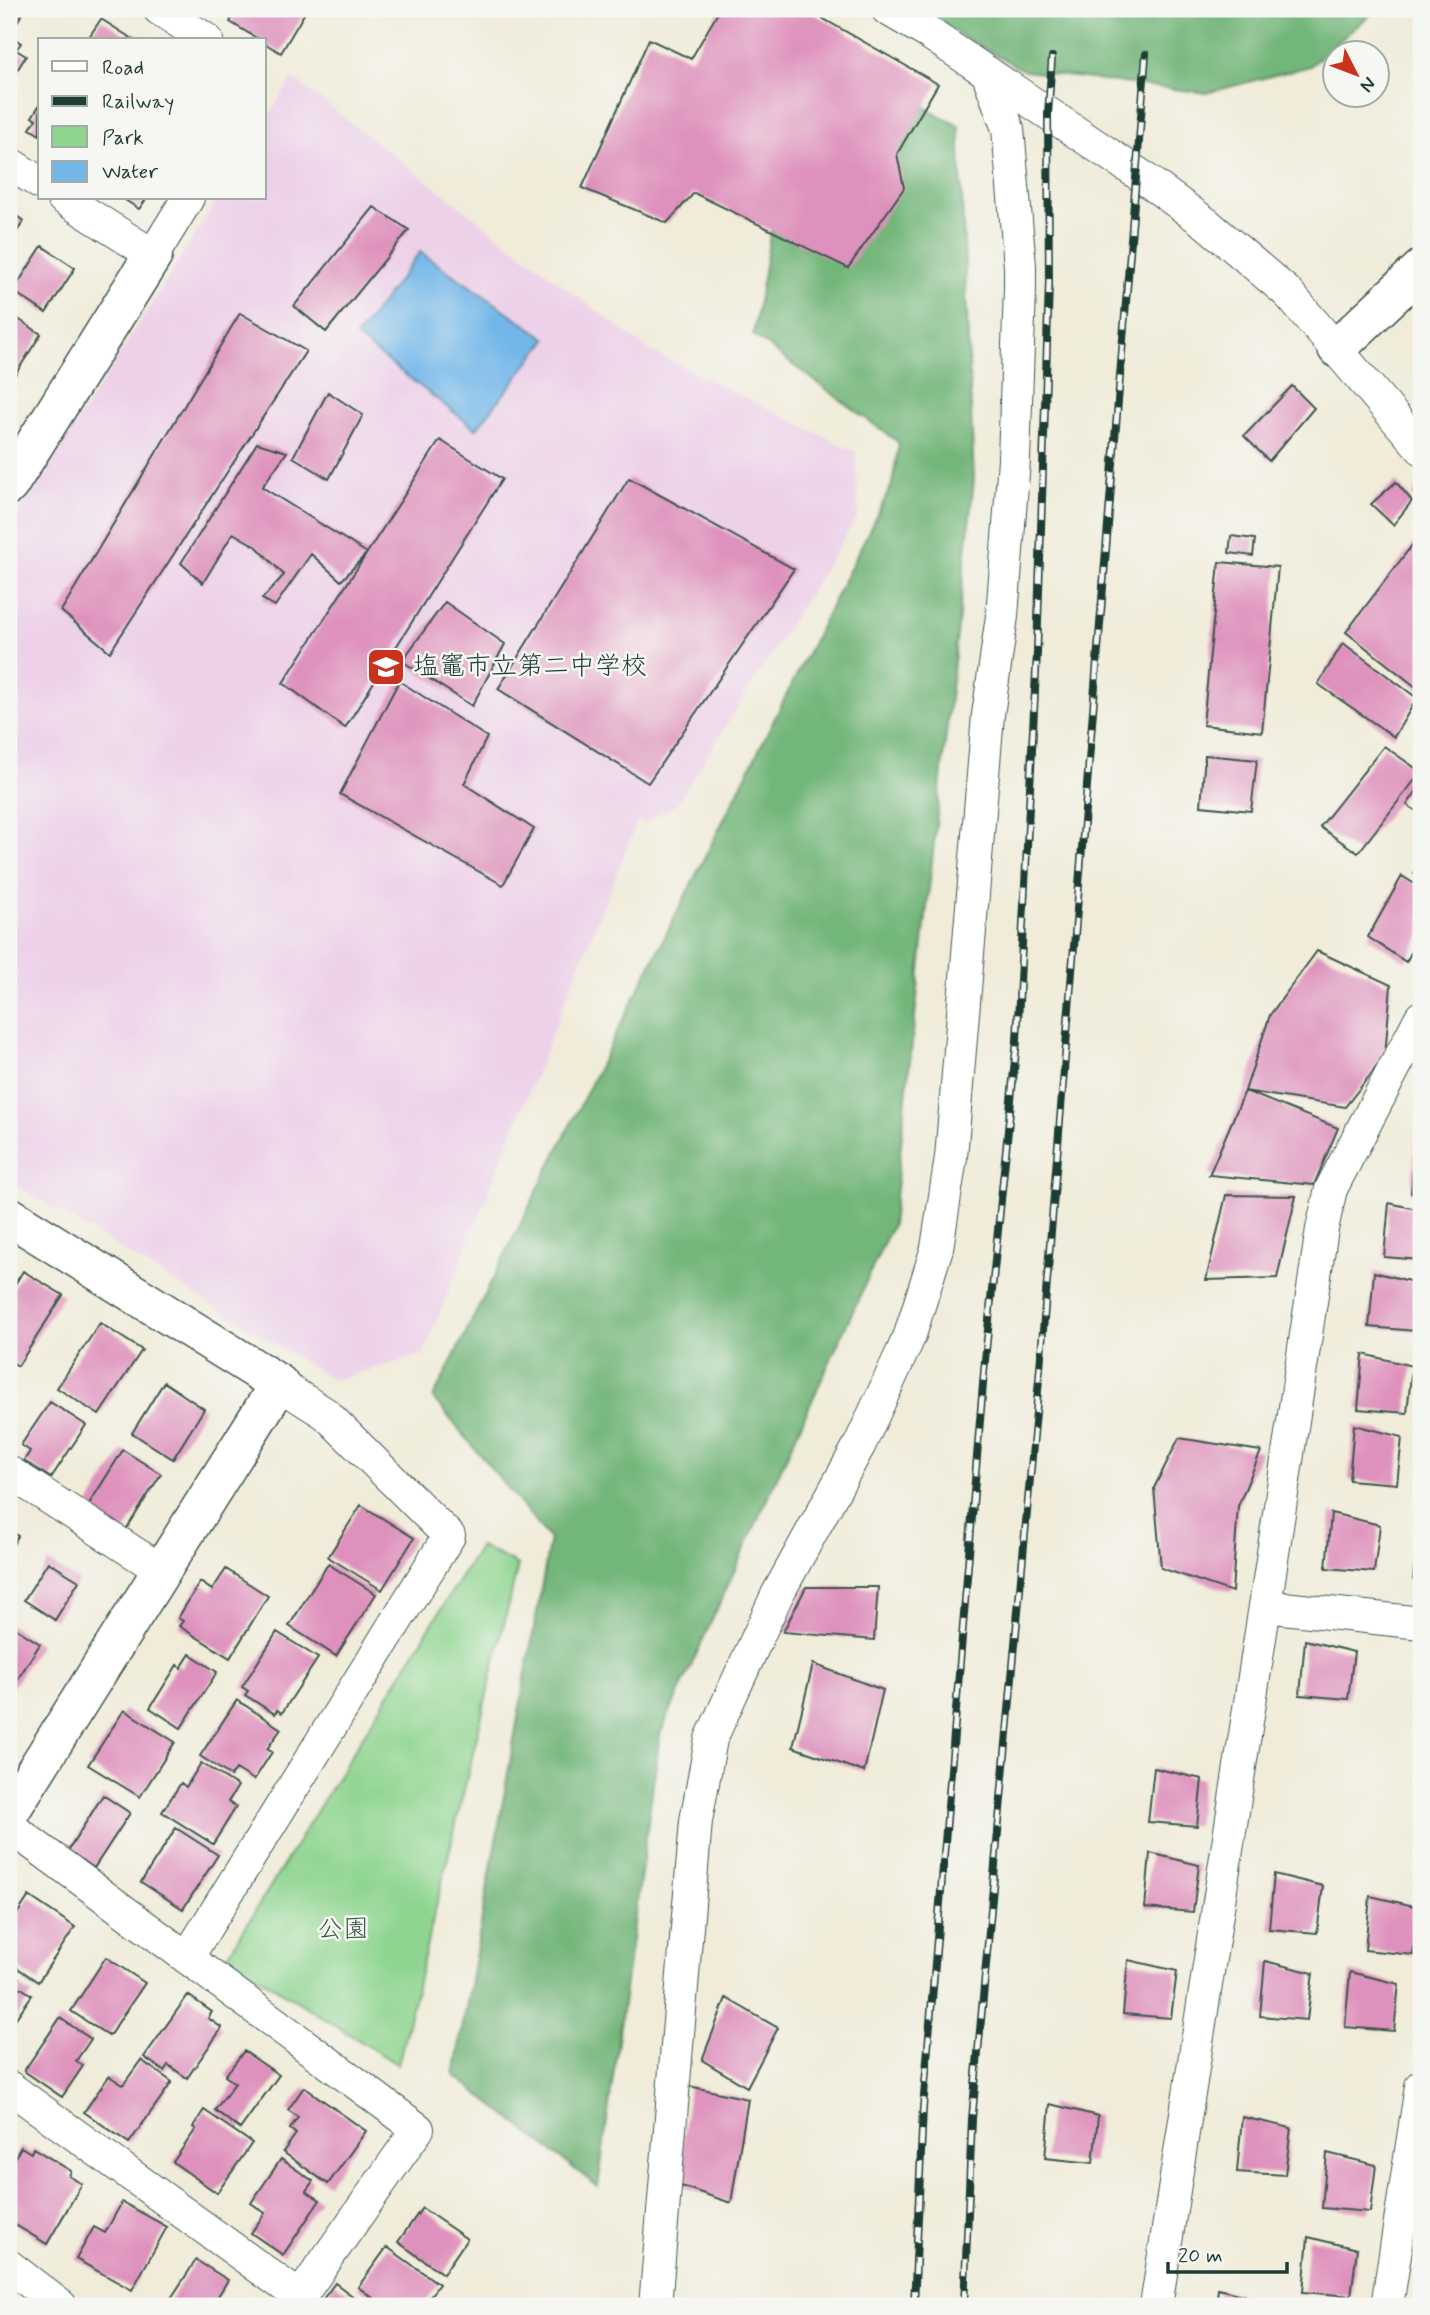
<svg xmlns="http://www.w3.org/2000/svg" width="1430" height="2315" viewBox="0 0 1430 2315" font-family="Mynerve,'Klee One',sans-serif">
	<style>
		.built { fill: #edd1e9 }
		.green { fill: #8fd590; stroke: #578962; stroke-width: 2 }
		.forest { fill: #73b67a; stroke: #497a57; stroke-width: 2 }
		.water { fill: #73b7e9; stroke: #497a8e; stroke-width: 2 }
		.building { fill: #de91bc }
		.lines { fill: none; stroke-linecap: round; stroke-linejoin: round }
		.minor-casing { stroke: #3e574d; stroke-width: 34 }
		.tertiary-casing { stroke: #3e574d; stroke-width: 41 }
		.minor { stroke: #fff; stroke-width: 32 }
		.tertiary { stroke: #fff; stroke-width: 38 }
		.rail-casing { stroke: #1f3d34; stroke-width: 8 }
		.rail { stroke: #f6f6f2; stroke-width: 5; stroke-dasharray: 16; stroke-linecap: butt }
		.labels { text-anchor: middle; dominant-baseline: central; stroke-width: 5; stroke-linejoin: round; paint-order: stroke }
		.poi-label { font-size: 26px; fill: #1f3d34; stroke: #f6f6f2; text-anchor: start }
		.park-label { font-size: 26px; fill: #355b46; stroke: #f6f6f2 }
	</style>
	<rect width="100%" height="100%" fill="#f6f6f2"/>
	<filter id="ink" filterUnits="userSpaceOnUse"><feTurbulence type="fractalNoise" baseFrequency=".0143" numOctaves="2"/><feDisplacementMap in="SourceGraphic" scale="14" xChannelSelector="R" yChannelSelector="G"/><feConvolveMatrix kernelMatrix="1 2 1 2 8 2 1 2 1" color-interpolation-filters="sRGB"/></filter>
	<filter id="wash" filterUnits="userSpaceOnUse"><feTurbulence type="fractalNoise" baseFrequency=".00686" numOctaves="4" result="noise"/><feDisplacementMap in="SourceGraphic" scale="28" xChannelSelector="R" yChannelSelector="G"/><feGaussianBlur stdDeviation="1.57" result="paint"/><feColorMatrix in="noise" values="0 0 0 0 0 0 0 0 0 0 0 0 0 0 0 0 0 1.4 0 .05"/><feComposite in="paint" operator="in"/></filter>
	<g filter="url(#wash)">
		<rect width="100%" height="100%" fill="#f0ecd9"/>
		<!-- built -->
		<path class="built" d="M 292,78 L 647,349 L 856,452 L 858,516 L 676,805 L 644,823 L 638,820 L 423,1355 L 334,1380 L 9,1181 L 9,529 L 218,198 L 264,198 L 264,123 Z"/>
		<!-- green -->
		<path class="green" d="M 480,1546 L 518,1565 L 398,2065 L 227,1957 Z"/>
		<!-- forest -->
		<path class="forest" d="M 914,9 L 1377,9 L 1310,66 L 1206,93 L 1025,71 Z
			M 804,40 L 959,126 L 974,480 L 892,1225 L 660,1734 L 598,2187 L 454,2075 L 550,1539 L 433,1398 L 892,485 L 899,443 L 753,335 Z"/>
		<!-- water -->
		<path class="water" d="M 420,252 L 547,339 L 476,429 L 356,337 Z"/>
		<g id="blocks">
			<!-- building -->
			<path class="building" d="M 9,9 L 25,9 L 11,32 L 9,31 Z
				M 238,9 L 307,9 L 281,53 L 264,43 L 264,40 L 260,40 L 230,22 Z
				M 720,9 L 806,9 L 938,84 L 897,154 L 904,188 L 848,268 L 694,193 L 667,223 L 582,188 L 649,39 L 691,59 Z
				M 101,19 L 134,40 L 87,40 Z
				M 9,35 L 21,43 L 16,50 L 26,56 L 9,83 Z
				M 40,104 L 40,135 L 30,129 L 36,119 L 32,117 Z
				M 122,198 L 147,198 L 139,209 Z
				M 374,207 L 409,230 L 326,332 L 294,306 Z
				M 9,211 L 24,221 L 9,243 Z
				M 42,246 L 75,268 L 46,313 L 13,291 Z
				M 9,313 L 41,334 L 9,384 Z
				M 240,313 L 306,351 L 110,652 L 61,611 Z
				M 1292,386 L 1314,408 L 1269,461 L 1244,436 Z
				M 328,392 L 363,415 L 329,479 L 293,457 Z
				M 440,440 L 502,479 L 345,728 L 283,683 L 367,553 L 341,581 L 311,554 L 275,606 L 262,599 L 284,575 L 257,547 L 233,533 L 203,583 L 181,563 L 257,443 L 287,452 L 262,487 L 367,553 Z
				M 629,478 L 794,569 L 648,783 L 498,689 Z
				M 1396,482 L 1412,501 L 1393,525 L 1371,504 Z
				M 1421,485 L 1421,504 L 1413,492 Z
				M 1231,536 L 1255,539 L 1253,556 L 1229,553 Z
				M 1419,536 L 1421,537 L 1421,691 L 1346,632 Z
				M 1219,562 L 1278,567 L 1262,732 L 1203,725 Z
				M 445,602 L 505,644 L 472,706 L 402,661 Z
				M 1343,643 L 1417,698 L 1394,737 L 1318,684 Z
				M 399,681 L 487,737 L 464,784 L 534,829 L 503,885 L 340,794 Z
				M 1384,746 L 1421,772 L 1358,853 L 1320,827 Z
				M 1205,755 L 1257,760 L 1251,811 L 1201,806 Z
				M 1421,785 L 1421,814 L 1407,805 Z
				M 1421,863 L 1421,877 L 1414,873 Z
				M 1402,876 L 1421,888 L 1421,935 L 1406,962 L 1368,937 Z
				M 1317,951 L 1391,985 L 1385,1056 L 1345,1107 L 1245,1091 L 1270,1015 Z
				M 1245,1091 L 1338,1128 L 1314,1185 L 1209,1175 Z
				M 1416,1138 L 1421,1139 L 1421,1194 L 1411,1193 Z
				M 1226,1195 L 1296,1196 L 1277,1278 L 1206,1280 Z
				M 1389,1203 L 1421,1210 L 1421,1260 L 1384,1257 Z
				M 23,1271 L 63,1295 L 18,1366 L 9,1360 L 9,1287 L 12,1289 Z
				M 1374,1272 L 1421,1284 L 1416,1331 L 1369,1327 Z
				M 100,1323 L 142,1350 L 99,1415 L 57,1388 Z
				M 1363,1354 L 1412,1366 L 1407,1413 L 1358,1409 Z
				M 164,1382 L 204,1409 L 173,1459 L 132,1433 Z
				M 50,1402 L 86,1425 L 51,1478 L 24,1461 L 30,1451 L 21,1445 Z
				M 1354,1425 L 1402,1437 L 1397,1484 L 1349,1480 Z
				M 1179,1438 L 1261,1451 L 1238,1506 L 1232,1592 L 1161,1568 L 1154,1488 Z
				M 123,1450 L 161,1474 L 122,1536 L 84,1512 Z
				M 361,1505 L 414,1538 L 382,1590 L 328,1557 Z
				M 1331,1513 L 1380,1525 L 1374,1572 L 1326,1568 Z
				M 1418,1525 L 1421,1526 L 1421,1581 L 1413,1580 Z
				M 9,1530 L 18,1536 L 9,1551 Z
				M 48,1562 L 79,1581 L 55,1620 L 24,1600 Z
				M 328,1564 L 376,1594 L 336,1656 L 289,1626 Z
				M 226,1569 L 268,1596 L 230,1658 L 179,1626 L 183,1621 L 178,1618 L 200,1582 L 212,1590 Z
				M 806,1587 L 878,1587 L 874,1640 L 783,1632 Z
				M 9,1624 L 40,1644 L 9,1693 Z
				M 277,1632 L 318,1658 L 282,1713 L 277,1710 L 275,1714 L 245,1695 L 248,1691 L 242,1687 Z
				M 1305,1640 L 1354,1652 L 1348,1699 L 1300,1695 Z
				M 190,1654 L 217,1672 L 181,1728 L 150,1708 L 177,1665 L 181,1668 Z
				M 813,1664 L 883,1690 L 864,1772 L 793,1747 Z
				M 237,1700 L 281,1729 L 267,1749 L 272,1752 L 254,1780 L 236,1769 L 231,1776 L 200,1756 Z
				M 124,1710 L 175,1742 L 140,1797 L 88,1765 Z
				M 201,1763 L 238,1786 L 228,1802 L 236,1807 L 213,1844 L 162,1812 L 181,1783 L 186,1787 Z
				M 1154,1768 L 1202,1779 L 1197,1826 L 1148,1822 Z
				M 103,1795 L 130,1813 L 94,1868 L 68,1851 Z
				M 176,1828 L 218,1855 L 183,1909 L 141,1882 Z
				M 1150,1853 L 1199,1865 L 1193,1912 L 1145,1908 Z
				M 1274,1874 L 1323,1886 L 1317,1933 L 1269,1929 Z
				M 29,1896 L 75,1927 L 38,1982 L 9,1962 L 9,1926 Z
				M 1370,1896 L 1419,1907 L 1413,1955 L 1365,1950 Z
				M 106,1957 L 145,1983 L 109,2036 L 71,2011 Z
				M 1128,1960 L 1177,1971 L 1171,2018 L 1123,2014 Z
				M 1265,1961 L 1313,1973 L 1307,2020 L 1260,2016 Z
				M 9,1971 L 19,1978 L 15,1984 L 32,1995 L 9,2028 Z
				M 1350,1972 L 1399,1984 L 1394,2031 L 1345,2027 Z
				M 188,1995 L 212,2012 L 208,2018 L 222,2028 L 187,2078 L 168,2065 L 164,2071 L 144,2057 Z
				M 726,1998 L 778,2028 L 747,2087 L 702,2060 Z
				M 60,2018 L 91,2039 L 76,2061 L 83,2066 L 62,2097 L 24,2071 Z
				M 244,2051 L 279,2075 L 240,2129 L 215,2110 L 235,2083 L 225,2076 Z
				M 141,2060 L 172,2082 L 129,2143 L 84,2112 L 109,2076 L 123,2085 Z
				M 689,2086 L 748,2099 L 731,2203 L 678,2185 Z
				M 304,2087 L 366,2131 L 328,2184 L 283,2152 L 296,2134 L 290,2129 L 298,2117 L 288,2110 Z
				M 1050,2104 L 1098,2116 L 1093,2163 L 1045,2158 Z
				M 204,2110 L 252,2143 L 217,2193 L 173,2162 L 196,2129 L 193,2127 Z
				M 1242,2117 L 1291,2128 L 1285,2175 L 1237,2172 Z
				M 21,2147 L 31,2153 L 33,2148 L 71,2171 L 69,2176 L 82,2184 L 47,2244 L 9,2221 L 9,2168 Z
				M 1327,2153 L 1376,2165 L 1370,2212 L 1322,2208 Z
				M 281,2159 L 313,2181 L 306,2191 L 320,2200 L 283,2255 L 251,2233 L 265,2213 L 251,2203 Z
				M 122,2202 L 167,2227 L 132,2290 L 76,2259 L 94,2227 L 105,2233 Z
				M 422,2208 L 467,2239 L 443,2274 L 398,2242 Z
				M 1308,2237 L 1357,2249 L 1351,2296 L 1303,2292 Z
				M 387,2247 L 439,2284 L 423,2306 L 384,2306 L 358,2287 Z
				M 196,2260 L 228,2280 L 212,2306 L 166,2306 Z
				M 335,2283 L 366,2306 L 318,2306 Z
				M 1218,2289 L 1266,2301 L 1266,2306 L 1216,2306 Z"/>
		</g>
	</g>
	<g filter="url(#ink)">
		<use href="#blocks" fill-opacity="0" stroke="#3e574d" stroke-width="2"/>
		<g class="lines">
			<defs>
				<path id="minor" d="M 159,9 L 207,40
					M 887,9 L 930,34 L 1137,173 L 1207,224 L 1288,293 L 1421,448
					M 9,163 L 40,183
					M 63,198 L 153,255 L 188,198
					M 1421,1017 L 1331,1189 L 1322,1229 L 1265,1606 L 1421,1623
					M 9,1472 L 161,1570
					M 9,1826 L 418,2129 L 300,2297 L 9,2087
					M 187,1958 L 449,1536 L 326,1414 L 279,1384
					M 9,2266 L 61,2306
					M 655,2306 L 696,1821 L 711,1739 L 777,1595 L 860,1444 L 910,1335 L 937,1248 L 951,1157 L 988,715 L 1002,616 L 1014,460 L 1020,288 L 1020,266 L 1008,129 L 987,72
					M 1156,2306 L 1265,1606
					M 1387,2306 L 1421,2086"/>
				<path id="tertiary" d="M 1337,348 L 1421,269
					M 9,485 L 153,255
					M 9,1216 L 279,1384 L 9,1813"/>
			</defs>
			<!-- minor casing -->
			<use href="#minor" class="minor-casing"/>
			<!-- tertiary casing -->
			<use href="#tertiary" class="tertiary-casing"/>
			<!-- minor -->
			<use href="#minor" class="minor"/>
			<!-- tertiary -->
			<use href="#tertiary" class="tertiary"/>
			<defs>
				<path id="rail" d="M 914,2306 L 923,2108 L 985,1360 L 1017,1040 L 1037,652 L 1049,282 L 1048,114 L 1052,57
					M 964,2306 L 972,2119 L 1040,1368 L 1146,54"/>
			</defs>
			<!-- rail casing -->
			<use href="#rail" class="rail-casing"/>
			<!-- rail -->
			<use href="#rail" class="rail"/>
		</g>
	</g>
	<!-- icons -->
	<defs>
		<symbol id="school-square" viewBox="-11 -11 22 22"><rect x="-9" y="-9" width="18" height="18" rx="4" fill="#c8321e" stroke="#f6f6f2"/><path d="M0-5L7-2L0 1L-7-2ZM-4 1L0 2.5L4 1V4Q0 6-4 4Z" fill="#fff"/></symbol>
	</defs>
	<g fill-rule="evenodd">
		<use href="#school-square" x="364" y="645" width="44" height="44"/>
	</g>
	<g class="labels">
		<!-- poi labels -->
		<g class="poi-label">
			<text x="413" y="667">塩竈市立第二中学校</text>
		</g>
		<!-- park labels -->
		<g class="park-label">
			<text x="343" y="1930">公園</text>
		</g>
	</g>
	<!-- margin -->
	<rect width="1430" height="2315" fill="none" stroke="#f6f6f2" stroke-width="35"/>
	<!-- legend -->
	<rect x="38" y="38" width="228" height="161" fill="#f6f6f2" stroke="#a0aca6" stroke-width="2"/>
	<rect x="52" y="61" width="35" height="10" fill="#ffffff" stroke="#a0aca6" stroke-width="2"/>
	<text x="102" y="74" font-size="21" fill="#1f3d34">Road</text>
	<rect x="52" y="96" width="35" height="10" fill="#1f3d34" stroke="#a0aca6" stroke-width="2"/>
	<text x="102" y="108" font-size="21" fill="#1f3d34">Railway</text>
	<rect x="52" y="126" width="35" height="21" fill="#8fd590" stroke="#a0aca6" stroke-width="2"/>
	<text x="102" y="144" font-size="21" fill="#1f3d34">Park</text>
	<rect x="52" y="161" width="35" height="21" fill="#73b7e9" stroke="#a0aca6" stroke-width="2"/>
	<text x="102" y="178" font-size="21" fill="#1f3d34">Water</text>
	<!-- north arrow -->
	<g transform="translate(1356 74) rotate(132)"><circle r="33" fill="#f6f6f2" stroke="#a0aca6" stroke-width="2"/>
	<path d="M0-5L12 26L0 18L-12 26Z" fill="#c8321e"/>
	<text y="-10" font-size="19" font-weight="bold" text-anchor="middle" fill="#1f3d34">N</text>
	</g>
	<!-- scale -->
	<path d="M1168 2262v10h119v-10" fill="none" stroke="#1f3d34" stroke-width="3.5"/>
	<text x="1178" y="2262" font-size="21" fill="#1f3d34" stroke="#f6f6f2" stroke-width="5" paint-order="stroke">20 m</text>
</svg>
